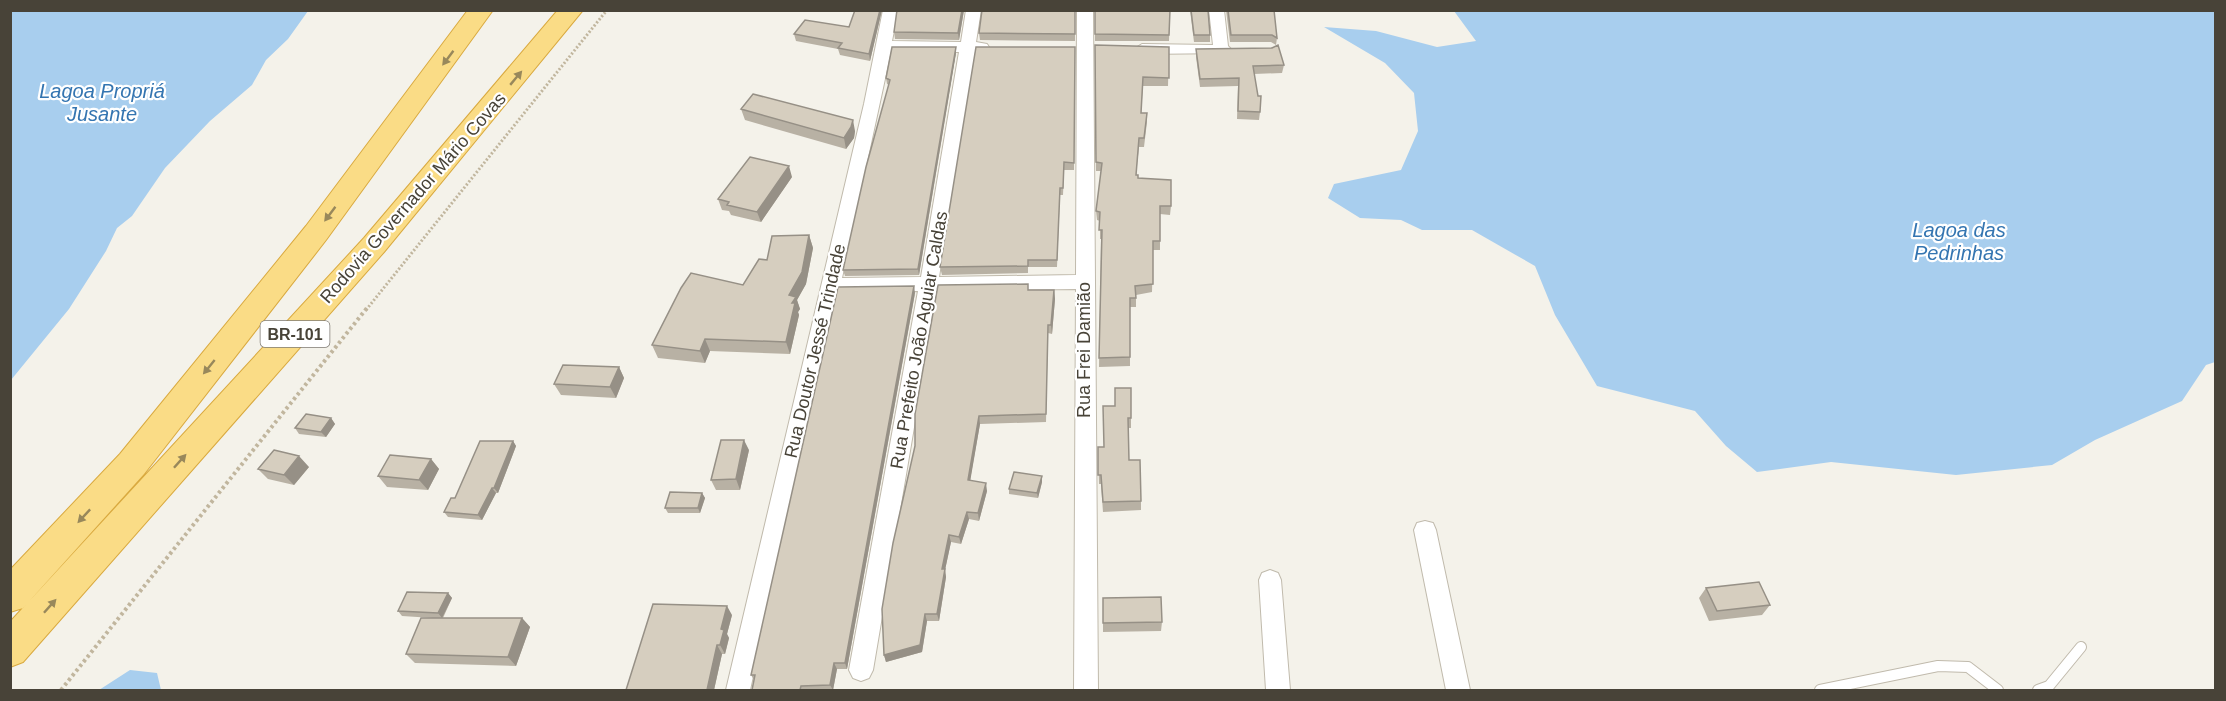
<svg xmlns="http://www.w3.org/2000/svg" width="2226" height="701" viewBox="0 0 2226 701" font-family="Arial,sans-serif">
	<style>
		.water { fill: #a8ceee }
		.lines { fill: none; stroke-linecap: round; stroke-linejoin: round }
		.service-casing { stroke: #c0baac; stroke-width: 12 }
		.minor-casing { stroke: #c0baac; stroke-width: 2 }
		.trunk-casing { stroke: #d9a93f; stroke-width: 2 }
		.path-far1 { stroke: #c1b69e; stroke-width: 3; stroke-dasharray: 2 2; stroke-linecap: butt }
		.path { stroke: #c1b69e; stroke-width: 4; stroke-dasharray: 3 3; stroke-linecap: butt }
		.service { stroke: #fff; stroke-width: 10 }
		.minor { fill: #fff; fill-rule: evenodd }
		.trunk { fill: #fadc86; fill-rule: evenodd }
		.wall { fill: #b8b1a4 }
		.shaded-wall { fill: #969086 }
		.building { fill: #d6cebf; stroke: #969086; stroke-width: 1.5 }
		.oneway { fill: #98885b }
		.labels { text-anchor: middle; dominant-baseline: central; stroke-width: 4.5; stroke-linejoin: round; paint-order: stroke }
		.shield { fill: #fff; stroke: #7f7b74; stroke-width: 1.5 }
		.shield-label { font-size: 16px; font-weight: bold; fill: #484338 }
		.street-label { font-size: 18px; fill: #484338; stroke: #fff }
		.water-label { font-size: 20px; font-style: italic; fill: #3475b1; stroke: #fff }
	</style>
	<rect width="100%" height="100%" fill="#f4f2ea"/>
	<!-- water -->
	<path class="water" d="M 11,10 L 308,11 L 288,39 L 266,60 L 252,85 L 210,121 L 165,168 L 132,216 L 117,228 L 106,251 L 69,309 L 11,380 Z
		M 1454,11 L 2215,11 L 2215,362 L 2206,365 L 2182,401 L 2095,440 L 2052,465 L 1956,475 L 1831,462 L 1757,472 L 1726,446 L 1695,411 L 1597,386 L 1555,315 L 1535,266 L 1472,230 L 1422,230 L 1401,220 L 1360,218 L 1328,198 L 1334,184 L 1401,170 L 1418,131 L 1414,93 L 1385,63 L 1324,27 L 1376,31 L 1437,47 L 1476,41 Z
		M 130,670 L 157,673 L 161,690 L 99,690 Z"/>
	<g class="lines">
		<defs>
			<path id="service" d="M 1820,690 L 1938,666 L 1968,667 L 1998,690
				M 2038,690 L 2049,686 L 2081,647"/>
			<path id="minor" d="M 883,10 L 898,10 L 892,41 L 961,42 L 966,10 L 981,10 L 976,42 L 987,44 L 989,47 L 987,50 L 975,52 L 939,277 L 1076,275 L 1077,10 L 1093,10 L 1098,690 L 1074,690 L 1076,289 L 937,291 L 873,670 L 869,678 L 861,681 L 853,678 L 849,670 L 918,291 L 838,292 L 750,690 L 726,690 L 864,104 ZM 891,51 L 959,52 L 921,277 L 842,278 Z
				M 1209,10 L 1224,10 L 1228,46 L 1232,50 L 1230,53 L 1142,54 L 1134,49 L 1142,44 L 1213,45 Z
				M 1425,521 L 1433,523 L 1436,530 L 1470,690 L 1446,690 L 1414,530 L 1417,523 Z
				M 1270,570 L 1278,573 L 1281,580 L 1290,690 L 1266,690 L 1259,580 L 1262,573 Z"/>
			<path id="trunk" d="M 468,10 L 493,10 L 326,240 L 144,474 L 23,608 L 10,612 L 10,570 L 120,454 L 306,226 Z
				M 558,10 L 583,10 L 384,252 L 23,662 L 10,667 L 10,622 L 364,238 Z"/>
		</defs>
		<!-- service casing -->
		<use href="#service" class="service-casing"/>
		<!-- minor casing -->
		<use href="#minor" class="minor-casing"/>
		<!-- trunk casing -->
		<use href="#trunk" class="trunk-casing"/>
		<!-- path-far1 -->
		<path class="path-far1" d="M 366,310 L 607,10"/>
		<!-- path -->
		<path class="path" d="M 61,690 L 367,308"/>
		<!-- service -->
		<use href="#service" class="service"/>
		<!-- minor -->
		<use href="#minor" class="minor"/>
		<!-- trunk -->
		<use href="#trunk" class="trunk"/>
	</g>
	<!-- wall -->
	<path class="wall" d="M 855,10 L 882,10 L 870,61 L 840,55 L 838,49 L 796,41 L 794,34 L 849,27 Z
		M 897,10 L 964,10 L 959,40 L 895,39 L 894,32 Z
		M 1075,10 L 1075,41 L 980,40 L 979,33 Z
		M 1095,10 L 1170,10 L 1169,41 L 1095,41 Z
		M 1190,10 L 1208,10 L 1210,35 L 1210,42 L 1194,42 Z
		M 1226,10 L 1274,10 L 1277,38 L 1276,45 L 1271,42 L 1230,42 Z
		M 1095,45 L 1169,47 L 1168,86 L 1143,86 L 1141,113 L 1147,113 L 1147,122 L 1144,147 L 1139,147 L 1136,175 L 1138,178 L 1171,206 L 1170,215 L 1160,214 L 1160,250 L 1153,250 L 1152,292 L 1136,295 L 1136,307 L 1130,307 L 1130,366 L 1099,367 L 1101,239 L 1100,239 L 1100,221 L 1097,220 L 1096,211 L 1101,171 L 1096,171 Z
		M 956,47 L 956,53 L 919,275 L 845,276 L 843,270 L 889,85 L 887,84 L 886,78 Z
		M 1075,47 L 1074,170 L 1064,170 L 1063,195 L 1060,195 L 1057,267 L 1028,267 L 1028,273 L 942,275 L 940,267 Z
		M 1196,49 L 1284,65 L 1282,73 L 1254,74 L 1260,112 L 1259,120 L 1237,119 L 1238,86 L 1200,87 L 1196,57 Z
		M 741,109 L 855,131 L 854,138 L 846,149 L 745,120 Z
		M 792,177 L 761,222 L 731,215 L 729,211 L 722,210 L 718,199 Z
		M 809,235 L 813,248 L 806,284 L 797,300 L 800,309 L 798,312 L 799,315 L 790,354 L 710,351 L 705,363 L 658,358 L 652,345 L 743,285 L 767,260 Z
		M 1028,290 L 1054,290 L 1055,299 L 1052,334 L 1048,333 L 1046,422 L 980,424 L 970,480 L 987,491 L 979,521 L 969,519 L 961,544 L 951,542 L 945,570 L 946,577 L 939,621 L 927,621 L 922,652 L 886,662 L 884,655 Z
		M 915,293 L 847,669 L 837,669 L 833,690 L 752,690 L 754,680 L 751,675 Z
		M 619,367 L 624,378 L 616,398 L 561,395 L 554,384 Z
		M 1115,406 L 1131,418 L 1131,428 L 1128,428 L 1129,460 L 1141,501 L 1141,510 L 1103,512 L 1101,484 L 1099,484 L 1098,447 L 1104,447 Z
		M 331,418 L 335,424 L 326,437 L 299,434 L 295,428 Z
		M 513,441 L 516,446 L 498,493 L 496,493 L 482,520 L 448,517 L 444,512 Z
		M 749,450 L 740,490 L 716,490 L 711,480 Z
		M 431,459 L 439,469 L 428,490 L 387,487 L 378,476 Z
		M 309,467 L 294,485 L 268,479 L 258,469 Z
		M 1042,482 L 1038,498 L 1009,494 L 1009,489 Z
		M 702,493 L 705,498 L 700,513 L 668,513 L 665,508 Z
		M 1706,588 L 1770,605 L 1762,615 L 1709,621 L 1699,598 Z
		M 448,593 L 452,598 L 443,618 L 522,618 L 530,627 L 516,666 L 415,663 L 406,654 L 433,618 L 402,616 L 398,611 Z
		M 1103,598 L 1162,622 L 1161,631 L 1103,632 Z
		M 732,615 L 727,634 L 729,638 L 725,654 L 722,654 L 714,690 L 626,690 Z"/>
	<!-- shaded-wall -->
	<path class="shaded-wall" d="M 880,10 L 882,10 L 870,61 L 869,54 Z
		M 962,10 L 964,10 L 959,40 L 958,33 Z
		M 956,47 L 956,53 L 919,275 L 918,269 Z
		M 853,120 L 855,131 L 854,138 L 846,149 L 844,138 Z
		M 789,166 L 792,177 L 761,222 L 757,212 Z
		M 809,235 L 813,248 L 806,284 L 797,300 L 800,309 L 798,312 L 799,315 L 790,354 L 786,342 L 789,295 Z
		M 914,286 L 915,293 L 847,669 L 845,663 Z
		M 1054,290 L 1055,299 L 1052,334 L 1051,325 Z
		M 705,339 L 710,351 L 705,363 L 700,351 Z
		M 619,367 L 624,378 L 616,398 L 610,387 Z
		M 979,416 L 980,424 L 969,488 L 968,480 Z
		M 331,418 L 335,424 L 326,437 L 321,432 Z
		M 744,440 L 749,450 L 740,490 L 736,479 Z
		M 513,441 L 516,446 L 498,493 L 494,488 Z
		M 299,456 L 309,467 L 294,485 L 284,475 Z
		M 431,459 L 439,469 L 428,490 L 419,480 Z
		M 1042,476 L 1042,482 L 1038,498 L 1037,493 Z
		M 986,483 L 987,491 L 979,521 L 978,513 Z
		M 492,488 L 496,493 L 482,520 L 478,515 Z
		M 702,493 L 705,498 L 700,513 L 698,508 Z
		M 967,512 L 969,519 L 961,544 L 959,537 Z
		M 949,535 L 951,542 L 945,570 L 946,577 L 939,621 L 937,614 L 942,569 Z
		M 448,593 L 452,598 L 442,618 L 438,613 Z
		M 727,606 L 732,615 L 727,634 L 729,638 L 725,654 L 720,645 L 721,629 Z
		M 925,614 L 927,621 L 922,652 L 886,662 L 884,655 Z
		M 522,618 L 530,627 L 516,666 L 508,657 Z
		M 717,645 L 722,654 L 714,690 L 707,690 Z
		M 834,663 L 837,669 L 833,690 L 830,685 Z"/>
	<!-- building -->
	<path class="building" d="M 855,10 L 880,10 L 869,54 L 838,48 L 842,43 L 794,34 L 805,20 L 849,27 Z
		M 897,10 L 962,10 L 958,33 L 894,32 Z
		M 982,10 L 1075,10 L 1075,34 L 979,33 Z
		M 1095,10 L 1170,10 L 1169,35 L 1095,34 Z
		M 1191,10 L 1208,10 L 1210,35 L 1194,35 Z
		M 1228,10 L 1274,10 L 1277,38 L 1272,35 L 1231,35 Z
		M 1095,45 L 1169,47 L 1169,78 L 1143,77 L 1141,113 L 1147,113 L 1144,138 L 1139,138 L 1136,175 L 1138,175 L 1138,178 L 1171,180 L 1171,206 L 1160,206 L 1160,241 L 1153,241 L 1153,284 L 1135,286 L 1136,298 L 1130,298 L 1130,357 L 1099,358 L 1102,230 L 1099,230 L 1100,212 L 1096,211 L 1102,163 L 1096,162 Z
		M 1278,45 L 1284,65 L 1253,66 L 1258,96 L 1261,96 L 1260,112 L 1238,111 L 1239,78 L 1200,79 L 1196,49 L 1272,48 Z
		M 892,47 L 956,47 L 918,269 L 843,270 L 866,167 L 890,80 L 886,78 Z
		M 976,47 L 1075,47 L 1074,163 L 1064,162 L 1063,188 L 1060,188 L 1057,260 L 1028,260 L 1028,266 L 940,267 Z
		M 753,94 L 853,120 L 851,127 L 844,138 L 741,109 Z
		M 750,157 L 789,166 L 757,212 L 727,205 L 729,202 L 718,199 Z
		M 809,235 L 802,272 L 789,295 L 796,297 L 792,303 L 795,303 L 786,342 L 705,339 L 700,351 L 652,345 L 681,288 L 691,273 L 743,285 L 759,259 L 767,260 L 772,236 Z
		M 1028,284 L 1028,290 L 1054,290 L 1051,325 L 1048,325 L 1046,414 L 979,416 L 968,480 L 986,483 L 978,513 L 967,512 L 959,537 L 949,535 L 942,569 L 945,569 L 937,614 L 925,614 L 920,645 L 884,655 L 882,609 L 893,543 L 915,446 L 915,414 L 938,285 Z
		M 914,286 L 845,663 L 834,663 L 830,685 L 801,686 L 800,690 L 752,690 L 755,675 L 751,675 L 838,287 Z
		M 563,365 L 619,367 L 610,387 L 554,384 Z
		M 1115,388 L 1131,388 L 1131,418 L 1128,418 L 1129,460 L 1140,460 L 1141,501 L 1103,502 L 1101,475 L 1098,475 L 1098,447 L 1104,447 L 1103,406 L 1115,406 Z
		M 306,414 L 331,418 L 321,432 L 295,428 Z
		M 721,440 L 744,440 L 736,479 L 711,480 Z
		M 480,441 L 513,441 L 494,488 L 492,488 L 478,515 L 444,512 L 451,498 L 455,498 Z
		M 274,450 L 299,456 L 284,475 L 258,469 Z
		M 390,455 L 431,459 L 419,480 L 378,476 Z
		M 1014,472 L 1042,476 L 1037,493 L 1009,489 Z
		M 670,492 L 702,493 L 698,508 L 665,508 Z
		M 1759,582 L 1770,605 L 1717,611 L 1706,588 Z
		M 407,592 L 448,593 L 438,613 L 398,611 Z
		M 1161,597 L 1162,622 L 1103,623 L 1103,598 Z
		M 653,604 L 727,606 L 721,629 L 724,630 L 720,645 L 717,645 L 707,690 L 626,690 Z
		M 421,618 L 522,618 L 508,657 L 406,654 Z"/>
	<!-- one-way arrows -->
	<defs><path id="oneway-solid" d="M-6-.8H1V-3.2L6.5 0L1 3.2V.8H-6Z" transform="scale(1.5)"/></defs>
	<g class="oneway">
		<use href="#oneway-solid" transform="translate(448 58) rotate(127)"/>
		<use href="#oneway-solid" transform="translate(516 78) rotate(-50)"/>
		<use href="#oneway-solid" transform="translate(330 214) rotate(127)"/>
		<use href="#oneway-solid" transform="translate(209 367) rotate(129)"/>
		<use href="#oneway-solid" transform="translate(180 461) rotate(-48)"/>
		<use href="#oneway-solid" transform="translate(84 516) rotate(133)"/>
		<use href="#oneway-solid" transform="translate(50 606) rotate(-48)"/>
	</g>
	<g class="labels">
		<!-- shield labels -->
		<rect class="shield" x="260.5" y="321" width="69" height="26" rx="4.5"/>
		<g class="shield-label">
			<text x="295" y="334">BR-101</text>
		</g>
		<!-- street labels -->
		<g class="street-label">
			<text transform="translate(413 198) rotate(-49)">Rodovia Governador Mário Covas</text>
			<text transform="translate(919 340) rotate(-80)">Rua Prefeito João Aguiar Caldas</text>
			<text transform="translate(1084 350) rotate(-90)">Rua Frei Damião</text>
			<text transform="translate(815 351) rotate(-77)">Rua Doutor Jessé Trindade</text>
		</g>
		<!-- water labels -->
		<g class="water-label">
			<text x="102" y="91">Lagoa Propriá<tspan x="102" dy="23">Jusante</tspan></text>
			<text x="1959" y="230">Lagoa das<tspan x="1959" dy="23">Pedrinhas</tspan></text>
		</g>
	</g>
	<!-- border -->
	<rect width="2226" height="701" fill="none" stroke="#484338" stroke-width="24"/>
</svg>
